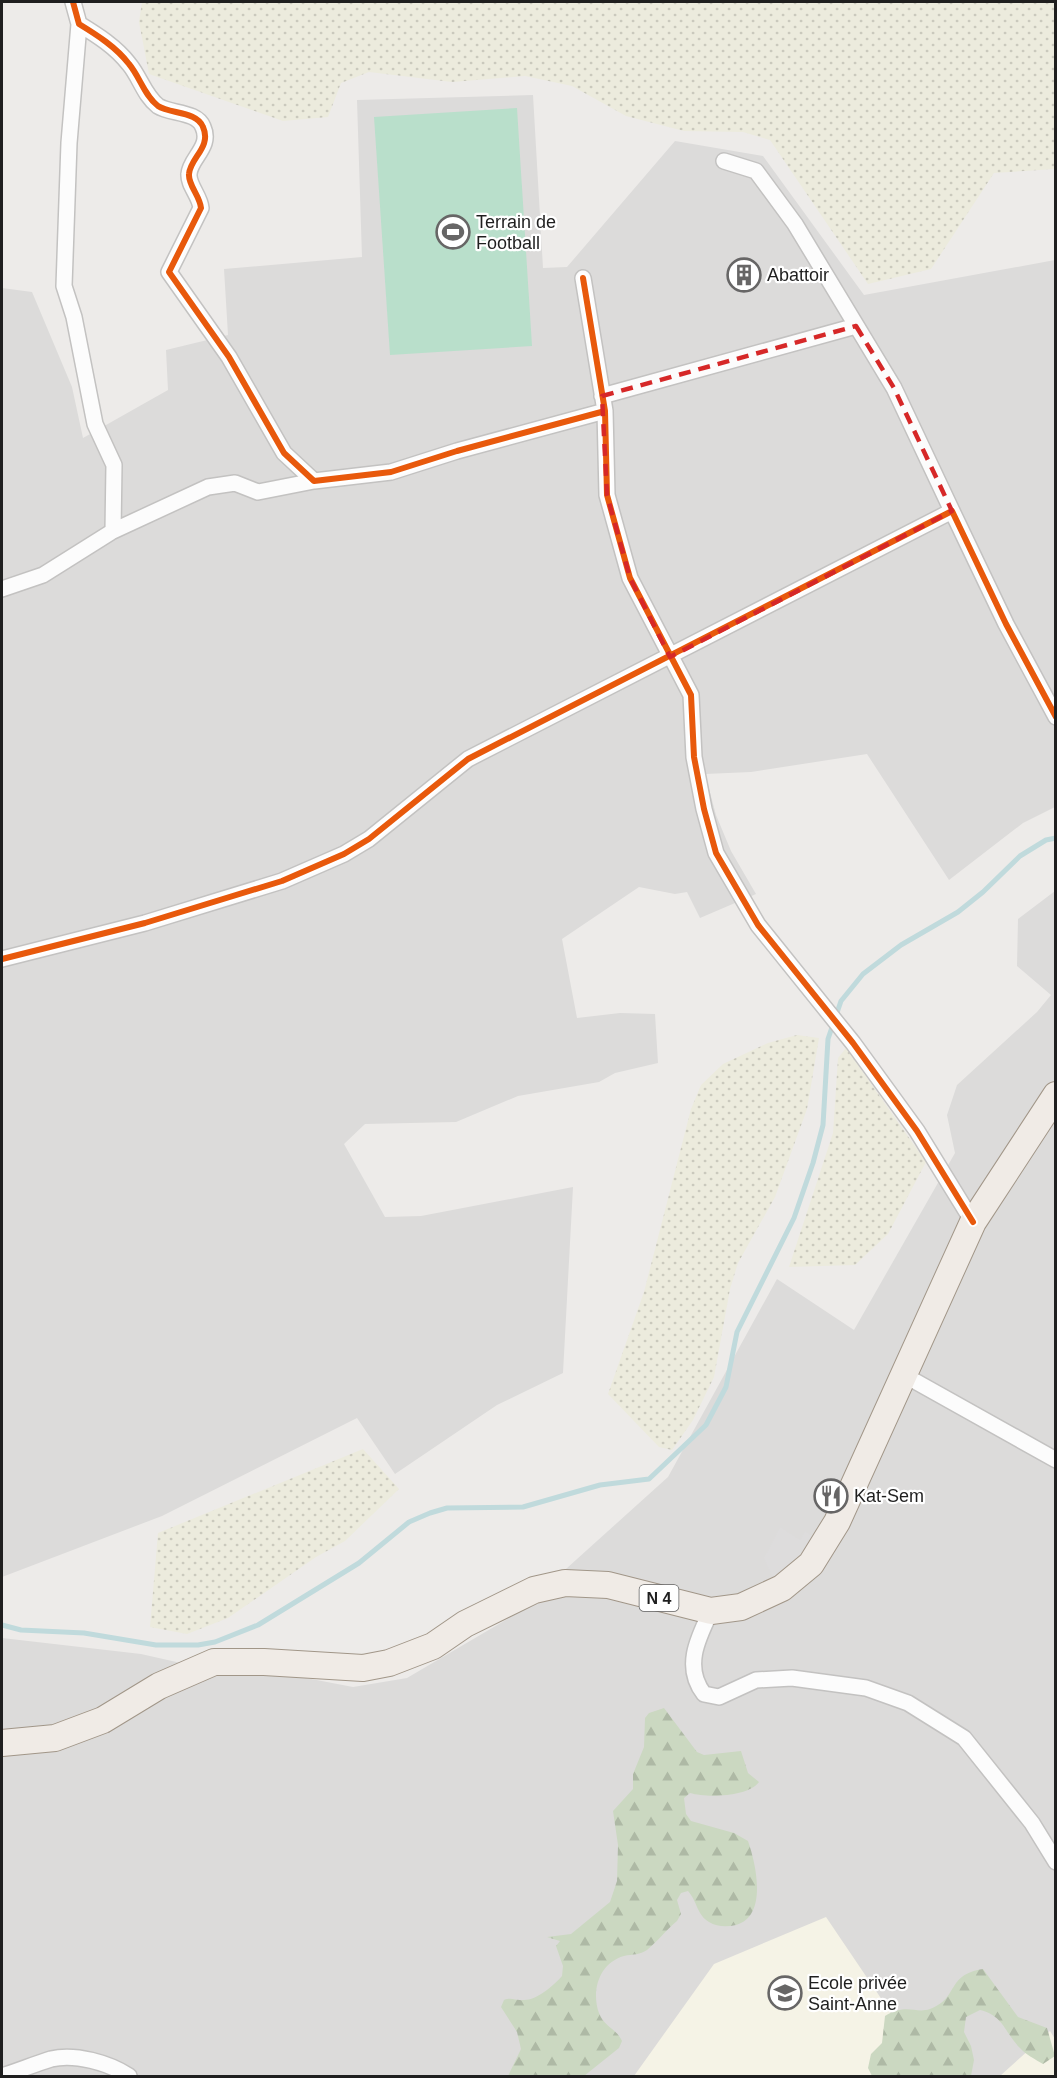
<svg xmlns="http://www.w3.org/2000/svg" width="1057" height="2078" viewBox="0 0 1057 2078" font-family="Arial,sans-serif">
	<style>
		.residential { fill: #dcdbda }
		.education { fill: #f5f3e6 }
		.farmland { fill: url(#farmland-dots) }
		.forest { fill: url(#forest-firs) }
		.pitch { fill: #b9dfcb }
		.parking { fill: #dddcdc }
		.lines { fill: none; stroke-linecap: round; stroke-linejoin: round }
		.stream { stroke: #c0dadc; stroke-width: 5 }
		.street-casing { stroke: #c3c2c1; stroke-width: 18 }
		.primary-casing { stroke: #a19688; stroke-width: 28 }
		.street { stroke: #fcfcfc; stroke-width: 15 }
		.primary { stroke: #f0ebe6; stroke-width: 26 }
		.cycleway-casing { stroke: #fff; stroke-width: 10 }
		.cycleway { stroke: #e8590c; stroke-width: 6 }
		.marked { fill: none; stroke: #d62828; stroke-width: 4.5; stroke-dasharray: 12 8; stroke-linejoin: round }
		.labels { text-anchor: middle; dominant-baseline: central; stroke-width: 4.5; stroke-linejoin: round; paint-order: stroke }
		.shield { fill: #fff; stroke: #626262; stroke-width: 1.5 }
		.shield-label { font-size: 16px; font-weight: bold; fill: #1f1f1f }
		.poi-label { font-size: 18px; fill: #1f1f1f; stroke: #fff; text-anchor: start }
	</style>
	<defs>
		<pattern id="farmland-dots" width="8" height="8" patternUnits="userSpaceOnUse" patternTransform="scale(1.5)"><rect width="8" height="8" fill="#ecebdd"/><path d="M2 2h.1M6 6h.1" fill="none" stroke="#cac9bd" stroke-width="1.8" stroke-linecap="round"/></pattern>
		<pattern id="forest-firs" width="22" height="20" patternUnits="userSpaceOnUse" patternTransform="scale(1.5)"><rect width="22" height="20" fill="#cbd8c1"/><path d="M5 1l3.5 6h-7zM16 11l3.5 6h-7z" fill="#aeb9a5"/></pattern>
	</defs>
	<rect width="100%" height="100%" fill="#edebe9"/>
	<!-- residential -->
	<path class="residential" d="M 533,95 L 543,268 L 567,267 L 675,141 L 763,156 L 864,295 L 1055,260 L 1055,807 L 1023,823 L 949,880 L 867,754 L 751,772 L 705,774 L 716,815 L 731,851 L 756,894 L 700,918 L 687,892 L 675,894 L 639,887 L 562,939 L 577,1018 L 620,1013 L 655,1014 L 658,1063 L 615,1073 L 599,1082 L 518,1096 L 456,1122 L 365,1124 L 344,1144 L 385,1217 L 421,1216 L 573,1187 L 563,1373 L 497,1405 L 395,1474 L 357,1418 L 162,1516 L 2,1577 L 2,288 L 32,292 L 72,387 L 83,438 L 168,390 L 166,350 L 228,335 L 224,269 L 362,257 L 357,100 Z
		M 1055,891 L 1055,2076 L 2,2076 L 2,1638 L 141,1654 L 234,1675 L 280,1673 L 353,1687 L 407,1678 L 516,1614 L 668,1477 L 777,1279 L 854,1330 L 955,1153 L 947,1115 L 957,1085 L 1037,1012 L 1051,995 L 1017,966 L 1018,919 Z"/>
	<!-- education -->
	<path class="education" d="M 826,1917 L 897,2022 L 960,2076 L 634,2076 L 714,1964 Z
		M 1050,2031 L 1055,2039 L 1055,2076 L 1000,2076 Z"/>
	<!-- farmland -->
	<path class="farmland" d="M 142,2 L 1055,2 L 1055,169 L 994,173 L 931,269 L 868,284 L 770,140 L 743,132 L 684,131 L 626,116 L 572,86 L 525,76 L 452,82 L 369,72 L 341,83 L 328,117 L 283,121 L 149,74 L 139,22 Z
		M 797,1035 L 819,1038 L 807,1109 L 775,1197 L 738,1263 L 730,1289 L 714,1377 L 693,1420 L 672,1450 L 659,1447 L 608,1394 L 644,1292 L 691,1109 L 701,1085 L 723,1064 L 768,1043 Z
		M 846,1048 L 926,1162 L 888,1234 L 855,1265 L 789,1267 L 833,1133 L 838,1058 Z
		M 363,1449 L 399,1489 L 345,1541 L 316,1557 L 228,1618 L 187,1634 L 150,1627 L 158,1533 Z"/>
	<!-- forest -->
	<path class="forest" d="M 664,1708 L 697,1752 L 704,1755 L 741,1751 L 748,1773 L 759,1782 C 748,1797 707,1798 690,1793 L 684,1798 L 686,1814 L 691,1821 L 734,1833 L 748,1841 C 756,1864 768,1916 736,1925 C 727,1927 717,1927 709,1922 C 697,1915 697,1901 688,1891 L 681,1893 L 677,1900 L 681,1914 L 677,1921 C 666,1930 657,1942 647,1950 C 640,1955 633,1954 624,1956 C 599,1963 591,1991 599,2013 C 604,2027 616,2028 622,2041 L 619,2048 L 584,2076 L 508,2076 L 521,2049 L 517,2032 L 501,2007 L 504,2000 C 512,1997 515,2001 524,2000 C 537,2000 553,1986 562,1976 L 563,1966 L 556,1946 L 560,1941 L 547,1937 L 571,1934 L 610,1902 L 617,1881 L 618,1845 L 613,1811 L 633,1789 L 633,1774 L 644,1747 L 645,1718 L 649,1713 Z
		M 983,1969 L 1018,2017 L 1047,2028 L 1055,2056 L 1043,2064 C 1035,2059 1026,2055 1020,2048 C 1004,2032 1004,2016 980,2010 L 966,2017 L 964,2032 L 971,2046 L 974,2060 L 971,2076 L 872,2076 L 868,2068 L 871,2054 L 882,2043 L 885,2016 C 907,2003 915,2014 930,2009 C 960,1998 945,1975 983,1969 Z"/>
	<!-- pitch -->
	<path class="pitch" d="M 517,108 L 532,346 L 390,355 L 374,117 Z"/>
	<!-- parking -->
	<path class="parking" d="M 780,1527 L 800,1540 L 805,1531 L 823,1543 L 777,1588 L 764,1558 Z"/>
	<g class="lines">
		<!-- stream -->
		<path class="stream" d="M 2,1625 L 21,1630 L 84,1633 L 156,1645 L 198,1645 L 215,1642 L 258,1625 L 359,1563 L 409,1522 L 430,1513 L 447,1508 L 523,1507 L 600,1485 L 649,1479 L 706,1425 L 726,1387 L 737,1332 L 794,1218 L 813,1163 L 823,1125 L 828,1039 L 841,1001 L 863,974 L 901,945 L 958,912 L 983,892 L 1020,856 L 1046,840 L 1056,838"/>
		<defs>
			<path id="street" d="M 73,2 L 79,24 C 97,35 116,47 129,64 C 140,77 144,95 158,106 C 170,114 197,111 203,127 C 212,147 190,158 189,174 C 188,185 200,196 201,208 L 169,272 L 229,357 L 284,453 L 314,481 L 391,472 L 457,451 L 605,411
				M 79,24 L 69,143 L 64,286 L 74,317 L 95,424 L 114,465 L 113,531
				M 724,161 L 756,171 L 795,224 L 894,388 L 952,511
				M 583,278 L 605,411 L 607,495 L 630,578 L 691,695 L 694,757 L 704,809 L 716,853 L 758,925 L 853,1043 L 917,1131 L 973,1222
				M 602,396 L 856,326
				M 2,589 L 43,575 L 113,531 L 208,487 L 235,483 L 258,492 L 314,481
				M 2,959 L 145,923 L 282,881 L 344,854 L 369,839 L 468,759 L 952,511 L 1006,624 L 1056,717
				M 904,1375 L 1056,1460
				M 711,1611 C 698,1638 683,1667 704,1694 L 719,1697 L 756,1680 L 792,1678 L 866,1688 L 908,1703 L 964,1738 L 1032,1823 L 1056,1862
				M 2,2076 C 18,2071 35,2064 51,2059 C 75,2053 109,2063 129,2076"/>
			<path id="primary" d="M 2,1743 L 55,1738 L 103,1720 L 159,1686 L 214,1662 L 264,1662 L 363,1668 L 389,1663 L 433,1646 L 465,1624 L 534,1590 L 565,1583 L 608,1585 L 711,1611 L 741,1607 L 782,1588 L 811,1564 L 837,1522 L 973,1222 L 1056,1095"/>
		</defs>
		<!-- street casing -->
		<use href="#street" class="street-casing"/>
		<!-- primary casing -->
		<use href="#primary" class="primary-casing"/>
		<!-- street -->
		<use href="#street" class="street"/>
		<!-- primary -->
		<use href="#primary" class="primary"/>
		<defs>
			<path id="cycleway" d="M 73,2 L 79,24 C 97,35 116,47 129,64 C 140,77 144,95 158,106 C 170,114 197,111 203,127 C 212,147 190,158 189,174 C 188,185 200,196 201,208 L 169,272 L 229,357 L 284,453 L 314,481 L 391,472 L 457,451 L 605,411
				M 583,278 L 605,411 L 607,495 L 630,578 L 691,695 L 694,757 L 704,809 L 716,853 L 758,925 L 853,1043 L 917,1131 L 973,1222
				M 2,959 L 145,923 L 282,881 L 344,854 L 369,839 L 468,759 L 952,511 L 1006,624 L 1056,717"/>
		</defs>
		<!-- cycleway casing -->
		<use href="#cycleway" class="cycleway-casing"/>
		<!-- cycleway -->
		<use href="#cycleway" class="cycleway"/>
	</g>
	<!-- marked area -->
	<path class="marked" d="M 856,326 L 894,388 L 952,511 L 670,657 L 630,578 L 607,495 L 602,396 Z"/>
	<!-- icons -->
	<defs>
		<symbol id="stadium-ring" viewBox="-11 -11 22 22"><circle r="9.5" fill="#fff" stroke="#676666" stroke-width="1.5"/><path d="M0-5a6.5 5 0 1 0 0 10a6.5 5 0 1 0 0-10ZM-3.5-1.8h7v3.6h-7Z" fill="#676666"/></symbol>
		<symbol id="building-ring" viewBox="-11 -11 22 22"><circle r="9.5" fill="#fff" stroke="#676666" stroke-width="1.5"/><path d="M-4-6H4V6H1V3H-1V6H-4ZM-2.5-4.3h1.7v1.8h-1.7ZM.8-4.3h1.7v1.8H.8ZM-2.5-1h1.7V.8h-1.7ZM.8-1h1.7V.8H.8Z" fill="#676666"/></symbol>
		<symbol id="restaurant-ring" viewBox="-11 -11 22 22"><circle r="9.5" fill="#fff" stroke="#676666" stroke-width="1.5"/><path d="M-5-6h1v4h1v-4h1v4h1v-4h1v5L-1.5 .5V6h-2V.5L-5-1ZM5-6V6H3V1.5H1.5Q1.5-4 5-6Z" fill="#676666"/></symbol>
		<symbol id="school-ring" viewBox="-11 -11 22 22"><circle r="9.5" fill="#fff" stroke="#676666" stroke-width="1.5"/><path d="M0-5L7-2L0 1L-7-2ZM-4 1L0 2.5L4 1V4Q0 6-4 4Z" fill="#676666"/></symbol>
	</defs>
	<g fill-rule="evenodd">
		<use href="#stadium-ring" x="434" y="213" width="38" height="38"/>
		<use href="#building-ring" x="725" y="256" width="38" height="38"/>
		<use href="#restaurant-ring" x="812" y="1477" width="38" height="38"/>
		<use href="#school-ring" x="766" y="1974" width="38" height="38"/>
	</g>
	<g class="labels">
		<!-- shield labels -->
		<rect class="shield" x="639.5" y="1585" width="39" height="26" rx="4.5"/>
		<g class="shield-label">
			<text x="659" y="1598">N 4</text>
		</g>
		<!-- poi labels -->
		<g class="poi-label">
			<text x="476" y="222">Terrain de<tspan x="476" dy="21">Football</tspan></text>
			<text x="767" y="275">Abattoir</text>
			<text x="854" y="1496">Kat-Sem</text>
			<text x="808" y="1983">Ecole privée<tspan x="808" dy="21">Saint-Anne</tspan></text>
		</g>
	</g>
	<!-- border -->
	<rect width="1057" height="2078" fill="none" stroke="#1f1f1f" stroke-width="6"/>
</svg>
